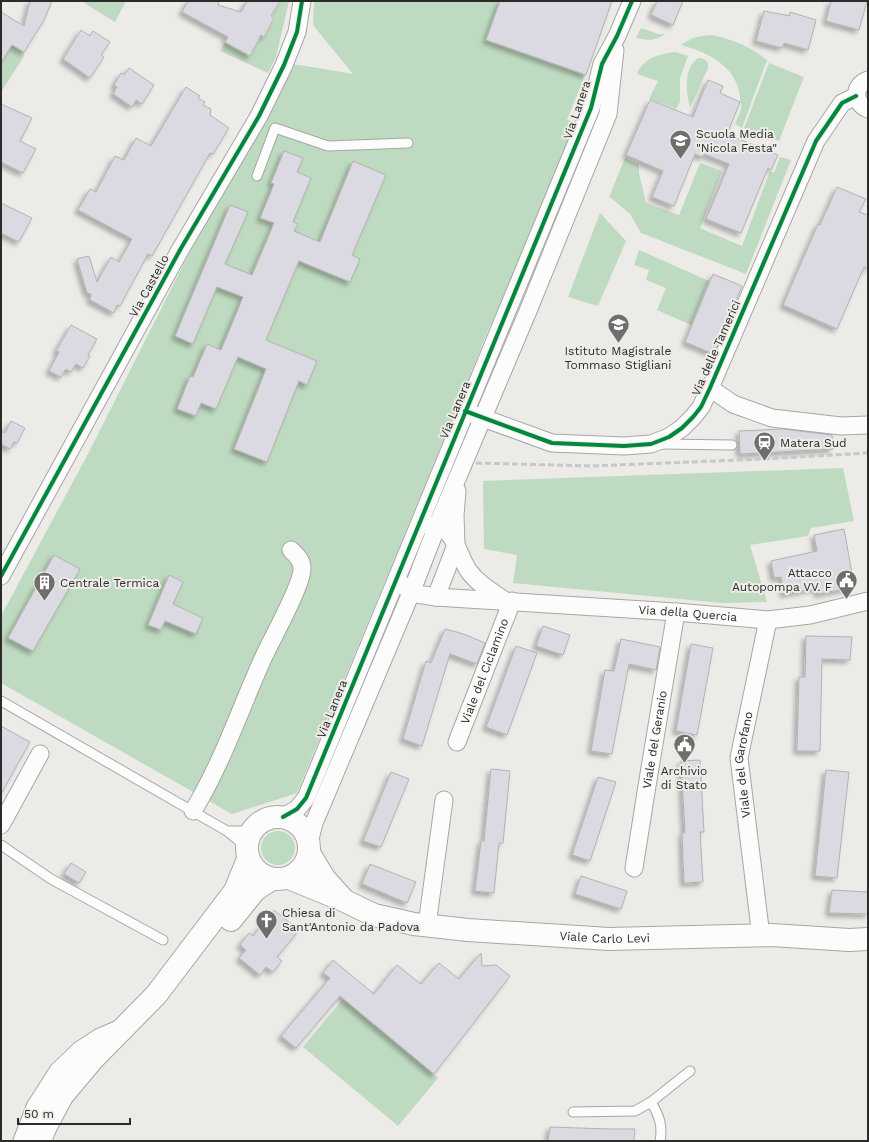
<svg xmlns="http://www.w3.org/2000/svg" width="869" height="1142" viewBox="0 0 869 1142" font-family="'Work Sans',sans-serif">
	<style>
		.green { fill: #bedac0 }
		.building { fill: #dbdae2; stroke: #b3b2b1; filter: url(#shadow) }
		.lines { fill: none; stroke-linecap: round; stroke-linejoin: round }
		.service-casing { stroke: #a7a6a3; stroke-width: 11 }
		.minor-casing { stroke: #a7a6a3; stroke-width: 19 }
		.secondary-casing { stroke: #a7a6a3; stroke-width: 24 }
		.service { stroke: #fcfcfc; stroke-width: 9 }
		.minor { stroke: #fcfcfc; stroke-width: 17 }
		.secondary { stroke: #fcfcfc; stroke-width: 22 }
		.rail { stroke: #c8c8c8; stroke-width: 3; stroke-dasharray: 6 3; stroke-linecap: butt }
		.cycleway-casing { stroke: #eeece7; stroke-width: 6 }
		.cycleway { stroke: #00873e; stroke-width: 4 }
		.labels { text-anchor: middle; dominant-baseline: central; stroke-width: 4; stroke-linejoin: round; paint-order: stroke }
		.street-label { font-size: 12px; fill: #2c2b29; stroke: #eeece7 }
		.poi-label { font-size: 12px; fill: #2c2b29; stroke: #eeece7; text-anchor: start }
	</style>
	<defs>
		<filter id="shadow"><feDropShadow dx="-3.5" dy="3.5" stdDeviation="2" flood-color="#0004"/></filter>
	</defs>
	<rect width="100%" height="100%" fill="#edebe8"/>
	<!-- green -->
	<path class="green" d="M 81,1 L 126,1 L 115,22 Z
		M 276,1 L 289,1 L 276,57 L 268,73 L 220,51 L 225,43 L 250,57 L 261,36 L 264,38 L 275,18 L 272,16 L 279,3 Z
		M 314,1 L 500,1 L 486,40 L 585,75 L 567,120 L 581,123 L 485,338 L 464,391 L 297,793 L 232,814 L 1,683 L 1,616 L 90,450 L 284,65 L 300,65 L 353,74 L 313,25 Z
		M 641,28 L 658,34 L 665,34 C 654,42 649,40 636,38 Z
		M 712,35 C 732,39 751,47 767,60 L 742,128 L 735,124 C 737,119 740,114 741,109 C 742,106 740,101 740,97 C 737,66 707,52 681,45 C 692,37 699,36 712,35 Z
		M 13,38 L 17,48 L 24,52 L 23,58 L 1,92 L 1,39 Z
		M 675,52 L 688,56 L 680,78 L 680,102 L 676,109 L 649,99 L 658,81 L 637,74 C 643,58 660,54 675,52 Z
		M 698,58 C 703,58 705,59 708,63 L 708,68 L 690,108 C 686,92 683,69 698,58 Z
		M 769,63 L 804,77 L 779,141 L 744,128 Z
		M 780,157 L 791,160 L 746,274 L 641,233 L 630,214 L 611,198 L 609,197 L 625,158 L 639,165 L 639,173 L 646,203 L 679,215 L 700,163 L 722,171 L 700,228 L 742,246 L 770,171 L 774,173 Z
		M 600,213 L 626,241 L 598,306 L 568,297 Z
		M 639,250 L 709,281 L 691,325 L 657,310 L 666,288 L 646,280 L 649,270 L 634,265 Z
		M 843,468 L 854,521 L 811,528 L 808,536 L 750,545 L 767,602 L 722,603 L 513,583 L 517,555 L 484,549 L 483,481 Z
		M261 848a17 17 0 1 1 34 0a17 17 0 1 1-34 0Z
		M 343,999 L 438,1078 L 398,1126 L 303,1047 Z"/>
	<!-- building -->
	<path class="building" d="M 30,1 L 52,1 L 44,20 L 24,52 L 12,45 L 1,63 L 1,12 L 24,26 Z
		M 188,1 L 219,1 L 218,5 L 241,12 L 247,1 L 280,1 L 271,16 L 274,18 L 264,37 L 261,35 L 250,56 L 225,42 L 228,37 L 182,12 Z
		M 500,1 L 612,1 L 586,75 L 486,40 Z
		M 657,1 L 683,1 L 673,25 L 651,15 Z
		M 831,1 L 867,1 L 859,30 L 826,21 Z
		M 764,11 L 790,16 L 790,12 L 816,20 L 808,50 L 784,43 L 782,48 L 756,41 Z
		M 81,30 L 90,36 L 93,31 L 110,42 L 101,55 L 104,57 L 90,78 L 63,59 Z
		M 129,68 L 154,85 L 142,104 L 136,100 L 132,107 L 113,94 L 117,87 L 114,85 L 121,73 L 124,75 Z
		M 708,80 L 723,86 L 720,93 L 740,102 L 727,134 L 778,155 L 771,170 L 768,168 L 741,233 L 706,219 L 729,164 L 704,154 L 702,157 L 695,154 L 674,206 L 652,197 L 663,171 L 626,155 L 650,100 L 693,117 Z
		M 186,87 L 200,96 L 198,98 L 205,102 L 203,105 L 211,109 L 210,115 L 229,128 L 213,154 L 210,153 L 152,256 L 148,254 L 120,306 L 117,305 L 114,313 L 90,300 L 91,294 L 87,293 L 77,259 L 89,256 L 97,282 L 111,257 L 119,262 L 132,239 L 78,210 L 90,189 L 96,192 L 115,156 L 124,160 L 136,138 L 151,146 Z
		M 1,104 L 32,118 L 20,141 L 36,149 L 23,173 L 1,162 Z
		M 284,151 L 303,158 L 297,172 L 311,178 L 293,222 L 298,224 L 294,231 L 320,242 L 353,161 L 386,175 L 352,255 L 360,259 L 350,282 L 299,261 L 266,340 L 317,361 L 307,385 L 299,381 L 267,462 L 234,449 L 266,369 L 238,357 L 216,409 L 201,403 L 196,416 L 177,409 L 190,376 L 193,377 L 207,344 L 221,350 L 243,297 L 217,287 L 193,344 L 175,336 L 230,205 L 248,212 L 225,264 L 252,275 L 274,223 L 260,218 L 274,184 L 271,183 Z
		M 837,187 L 866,199 L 859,212 L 868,215 L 868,269 L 864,267 L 837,329 L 783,305 L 818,224 L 820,225 Z
		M 1,203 L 32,218 L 19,242 L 1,233 Z
		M 713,274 L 742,286 L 714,354 L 685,342 Z
		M 71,325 L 97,339 L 88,355 L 90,356 L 83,368 L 76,364 L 71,372 L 66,369 L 61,377 L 49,371 L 59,352 L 56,351 Z
		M 11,421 L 25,428 L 17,443 L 14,442 L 10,449 L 1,444 L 1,431 L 5,433 Z
		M 783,429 L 832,435 L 833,449 L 740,454 L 739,431 Z
		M 844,529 L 852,573 L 848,574 L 850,588 L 818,594 L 817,588 L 784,594 L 781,577 L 774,578 L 771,561 L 817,551 L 814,535 Z
		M 54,555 L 80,569 L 33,651 L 8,638 Z
		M 169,575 L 183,582 L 173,604 L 203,618 L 196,634 L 165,621 L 161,630 L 148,625 Z
		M 543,626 L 570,635 L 563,655 L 536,646 Z
		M 445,629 L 464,634 L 485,643 L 477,664 L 450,654 L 422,746 L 403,739 L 426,661 L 431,663 Z
		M 806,636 L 852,637 L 850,660 L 822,659 L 820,751 L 797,751 L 799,677 L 805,677 Z
		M 621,639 L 660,647 L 656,670 L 629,664 L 612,754 L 591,751 L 605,670 L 614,671 Z
		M 691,644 L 713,648 L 697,735 L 676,731 Z
		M 516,646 L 537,653 L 507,735 L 486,727 Z
		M 1,726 L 30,742 L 1,794 Z
		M 700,760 L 704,832 L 700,832 L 703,882 L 684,883 L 682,833 L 685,833 L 681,761 Z
		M 491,769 L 510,771 L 503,843 L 499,843 L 494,893 L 475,891 L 481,841 L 484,841 Z
		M 826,770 L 849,772 L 837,878 L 815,876 Z
		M 391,772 L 409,779 L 381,847 L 363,841 Z
		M 598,777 L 616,782 L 590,861 L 572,855 Z
		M 71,863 L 86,872 L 79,883 L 64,874 Z
		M 370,864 L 416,882 L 407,903 L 362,884 Z
		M 581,876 L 627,891 L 621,909 L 575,894 Z
		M 832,890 L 868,892 L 868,914 L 829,913 Z
		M 274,910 L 299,930 L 277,957 L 282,961 L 273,972 L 266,967 L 260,975 L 239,958 L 246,950 L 240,945 L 249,933 L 253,936 Z
		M 481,953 L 482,966 L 496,965 L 510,976 L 434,1074 L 340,996 L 296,1048 L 281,1036 L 330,978 L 323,973 L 333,960 L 374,994 L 397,965 L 421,984 L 439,963 L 459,979 Z
		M 550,1127 L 609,1129 L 635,1129 L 634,1141 L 548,1141 Z"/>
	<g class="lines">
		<defs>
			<path id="service" d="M 257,176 L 275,128 L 328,146 L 408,143
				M 661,444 L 732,445
				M 1,701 L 227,831 L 238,840 L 246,851
				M 227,831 L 242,831 L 253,828
				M 1,845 L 51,879 L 163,940
				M 573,1112 L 635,1111 L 651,1102
				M 660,1141 C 663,1126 659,1115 651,1102 L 690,1071"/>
			<g id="minor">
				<path d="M 868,80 C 853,85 853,103 868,109"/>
				<path d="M 710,388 L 733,404 L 772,418 L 841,426 L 868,425"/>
				<path d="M 472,414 L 552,443 L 624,446 L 651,444 L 669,437 L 682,428 L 693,417 L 701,407 L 710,388 L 816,141 L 842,103 L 856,96"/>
				<path d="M 426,525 C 455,524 456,551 468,570 C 477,583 491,591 504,600"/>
				<path d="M 1,576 L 180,250 L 259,116 L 284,65 L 297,32 L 302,1"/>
				<path id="s1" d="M 403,585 L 411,593 L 436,597 L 676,612 L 768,620 L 810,615 L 868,601"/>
				<path d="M 436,597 L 456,545 L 455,515 L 457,491"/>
				<path id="s2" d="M 457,742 L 512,601"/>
				<path d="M 193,811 C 223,762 241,706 265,654 C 273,637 303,583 302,568 C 302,560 296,555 291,550"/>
				<path d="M 283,817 L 297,809 L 306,798 L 591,108 L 602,64 L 617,36 L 632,1"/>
				<path d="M 1,825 L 40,754"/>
				<path d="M 309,843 L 314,823 L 411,593 L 437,526 L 528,311 L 608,114 L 615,50"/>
				<path id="s3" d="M 634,868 L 647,786 L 676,612"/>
				<path d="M 427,925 L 444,800"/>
				<path id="s4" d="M 761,936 L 739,758 L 768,620"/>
				<path d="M 22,1141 L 35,1107 L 58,1071 L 80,1050 L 100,1037 L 121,1028"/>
			</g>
			<g id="secondary">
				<circle cx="278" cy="848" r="31"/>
				<path d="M 309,853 L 324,878 L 342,898"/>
				<path id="s5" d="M 289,878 L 345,901 L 374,915 L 414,924 L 468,930 L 609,939 L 772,935 L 849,940 L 868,939"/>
				<path d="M 231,920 L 255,890 L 272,879"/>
				<path d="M 40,1141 L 45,1128 L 62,1096 L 93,1059 L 156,995 L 235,891 L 248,859"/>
			</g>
		</defs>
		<!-- service casing -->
		<use href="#service" class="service-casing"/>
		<!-- minor casing -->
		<use href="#minor" class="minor-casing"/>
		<!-- secondary casing -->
		<use href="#secondary" class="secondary-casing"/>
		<!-- service -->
		<use href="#service" class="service"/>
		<!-- minor -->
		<use href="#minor" class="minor"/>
		<!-- secondary -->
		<use href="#secondary" class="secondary"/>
		<!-- rail -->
		<path class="rail" d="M 476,463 L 592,466 L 763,459 L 868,453"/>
		<defs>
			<path id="cycleway" d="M 465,411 L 552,443 L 624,446 L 651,444 L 669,437 L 682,428 L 693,417 L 701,407 L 710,388 L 816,141 L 842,103 L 856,96
				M 1,576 L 180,250 L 259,116 L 284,65 L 297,32 L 302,1
				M 283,817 L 297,809 L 306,798 L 591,108 L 602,64 L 617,36 L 632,1"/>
		</defs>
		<!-- cycleway casing -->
		<use href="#cycleway" class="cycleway-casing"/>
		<!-- cycleway -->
		<use href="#cycleway" class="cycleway"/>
	</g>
	<!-- icons -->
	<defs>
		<symbol id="school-pin" viewBox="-11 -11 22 30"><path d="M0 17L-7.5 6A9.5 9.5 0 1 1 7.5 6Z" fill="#706e6c" stroke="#eeece7"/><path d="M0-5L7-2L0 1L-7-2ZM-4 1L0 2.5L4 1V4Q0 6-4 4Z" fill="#fff"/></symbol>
		<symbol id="station-pin" viewBox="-11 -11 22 30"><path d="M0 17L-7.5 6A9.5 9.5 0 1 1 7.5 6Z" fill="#706e6c" stroke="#eeece7"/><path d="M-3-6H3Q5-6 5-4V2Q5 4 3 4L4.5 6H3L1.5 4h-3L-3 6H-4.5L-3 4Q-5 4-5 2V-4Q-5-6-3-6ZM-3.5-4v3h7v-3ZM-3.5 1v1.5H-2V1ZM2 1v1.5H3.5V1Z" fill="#fff"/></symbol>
		<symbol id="civic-pin" viewBox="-11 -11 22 30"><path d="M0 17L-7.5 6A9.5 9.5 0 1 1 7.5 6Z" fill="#706e6c" stroke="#eeece7"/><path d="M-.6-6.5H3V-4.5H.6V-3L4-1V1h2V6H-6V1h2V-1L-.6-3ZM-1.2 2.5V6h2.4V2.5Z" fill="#fff"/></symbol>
		<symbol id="building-pin" viewBox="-11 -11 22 30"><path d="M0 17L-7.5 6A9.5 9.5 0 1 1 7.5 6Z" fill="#706e6c" stroke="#eeece7"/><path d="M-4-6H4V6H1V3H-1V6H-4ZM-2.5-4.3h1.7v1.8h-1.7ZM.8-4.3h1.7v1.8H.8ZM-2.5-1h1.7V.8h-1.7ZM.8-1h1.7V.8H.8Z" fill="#fff"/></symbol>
		<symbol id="church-pin" viewBox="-11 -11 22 30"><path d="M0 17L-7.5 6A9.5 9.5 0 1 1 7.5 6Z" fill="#706e6c" stroke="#eeece7"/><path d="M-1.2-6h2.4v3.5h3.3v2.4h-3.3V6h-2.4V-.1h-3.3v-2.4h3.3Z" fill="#fff"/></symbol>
	</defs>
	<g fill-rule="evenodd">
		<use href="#school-pin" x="668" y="128" width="25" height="34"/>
		<use href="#school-pin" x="606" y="312" width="25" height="34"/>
		<use href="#station-pin" x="752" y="430" width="25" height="34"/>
		<use href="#civic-pin" x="834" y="568" width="25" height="34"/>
		<use href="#building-pin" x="32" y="570" width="25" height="34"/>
		<use href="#civic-pin" x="672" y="732" width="25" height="34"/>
		<use href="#church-pin" x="254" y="908" width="25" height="34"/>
	</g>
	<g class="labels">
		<!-- street labels -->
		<g class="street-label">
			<text transform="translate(577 110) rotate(-71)">Via Lanera</text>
			<text transform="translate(149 286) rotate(-61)">Via Castello</text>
			<text transform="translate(716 348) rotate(-66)">Via delle Tamerici</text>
			<text transform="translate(455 410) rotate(-67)">Via Lanera</text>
			<text stroke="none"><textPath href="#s1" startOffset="289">Via della Quercia</textPath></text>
			<text stroke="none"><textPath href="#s2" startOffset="76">Viale del Ciclamino</textPath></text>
			<text transform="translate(332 709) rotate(-68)">Via Lanera</text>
			<text stroke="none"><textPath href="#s3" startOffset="130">Viale del Geranio</textPath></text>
			<text stroke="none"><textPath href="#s4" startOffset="173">Viale del Garofano</textPath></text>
			<text stroke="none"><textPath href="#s5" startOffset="325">Viale Carlo Levi</textPath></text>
		</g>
		<!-- poi labels -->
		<g class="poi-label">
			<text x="696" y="134">Scuola Media<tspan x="696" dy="14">"Nicola Festa"</tspan></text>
			<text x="618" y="351" text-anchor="middle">Istituto Magistrale<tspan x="618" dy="14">Tommaso Stigliani</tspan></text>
			<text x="780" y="443">Matera Sud</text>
			<text x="832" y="573" text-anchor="end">Attacco<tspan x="832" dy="14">Autopompa VV. F</tspan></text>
			<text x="60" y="583">Centrale Termica</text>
			<text x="684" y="771" text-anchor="middle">Archivio<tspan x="684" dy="14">di Stato</tspan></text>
			<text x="282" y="913">Chiesa di<tspan x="282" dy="14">Sant'Antonio da Padova</tspan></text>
		</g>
	</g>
	<!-- border -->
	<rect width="869" height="1142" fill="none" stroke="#2c2b29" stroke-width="4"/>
	<!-- scale -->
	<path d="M18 1118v6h112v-6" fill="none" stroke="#2c2b29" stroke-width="2"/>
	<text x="24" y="1118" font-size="12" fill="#2c2b29" stroke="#eeece7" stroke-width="3" paint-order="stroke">50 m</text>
</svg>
